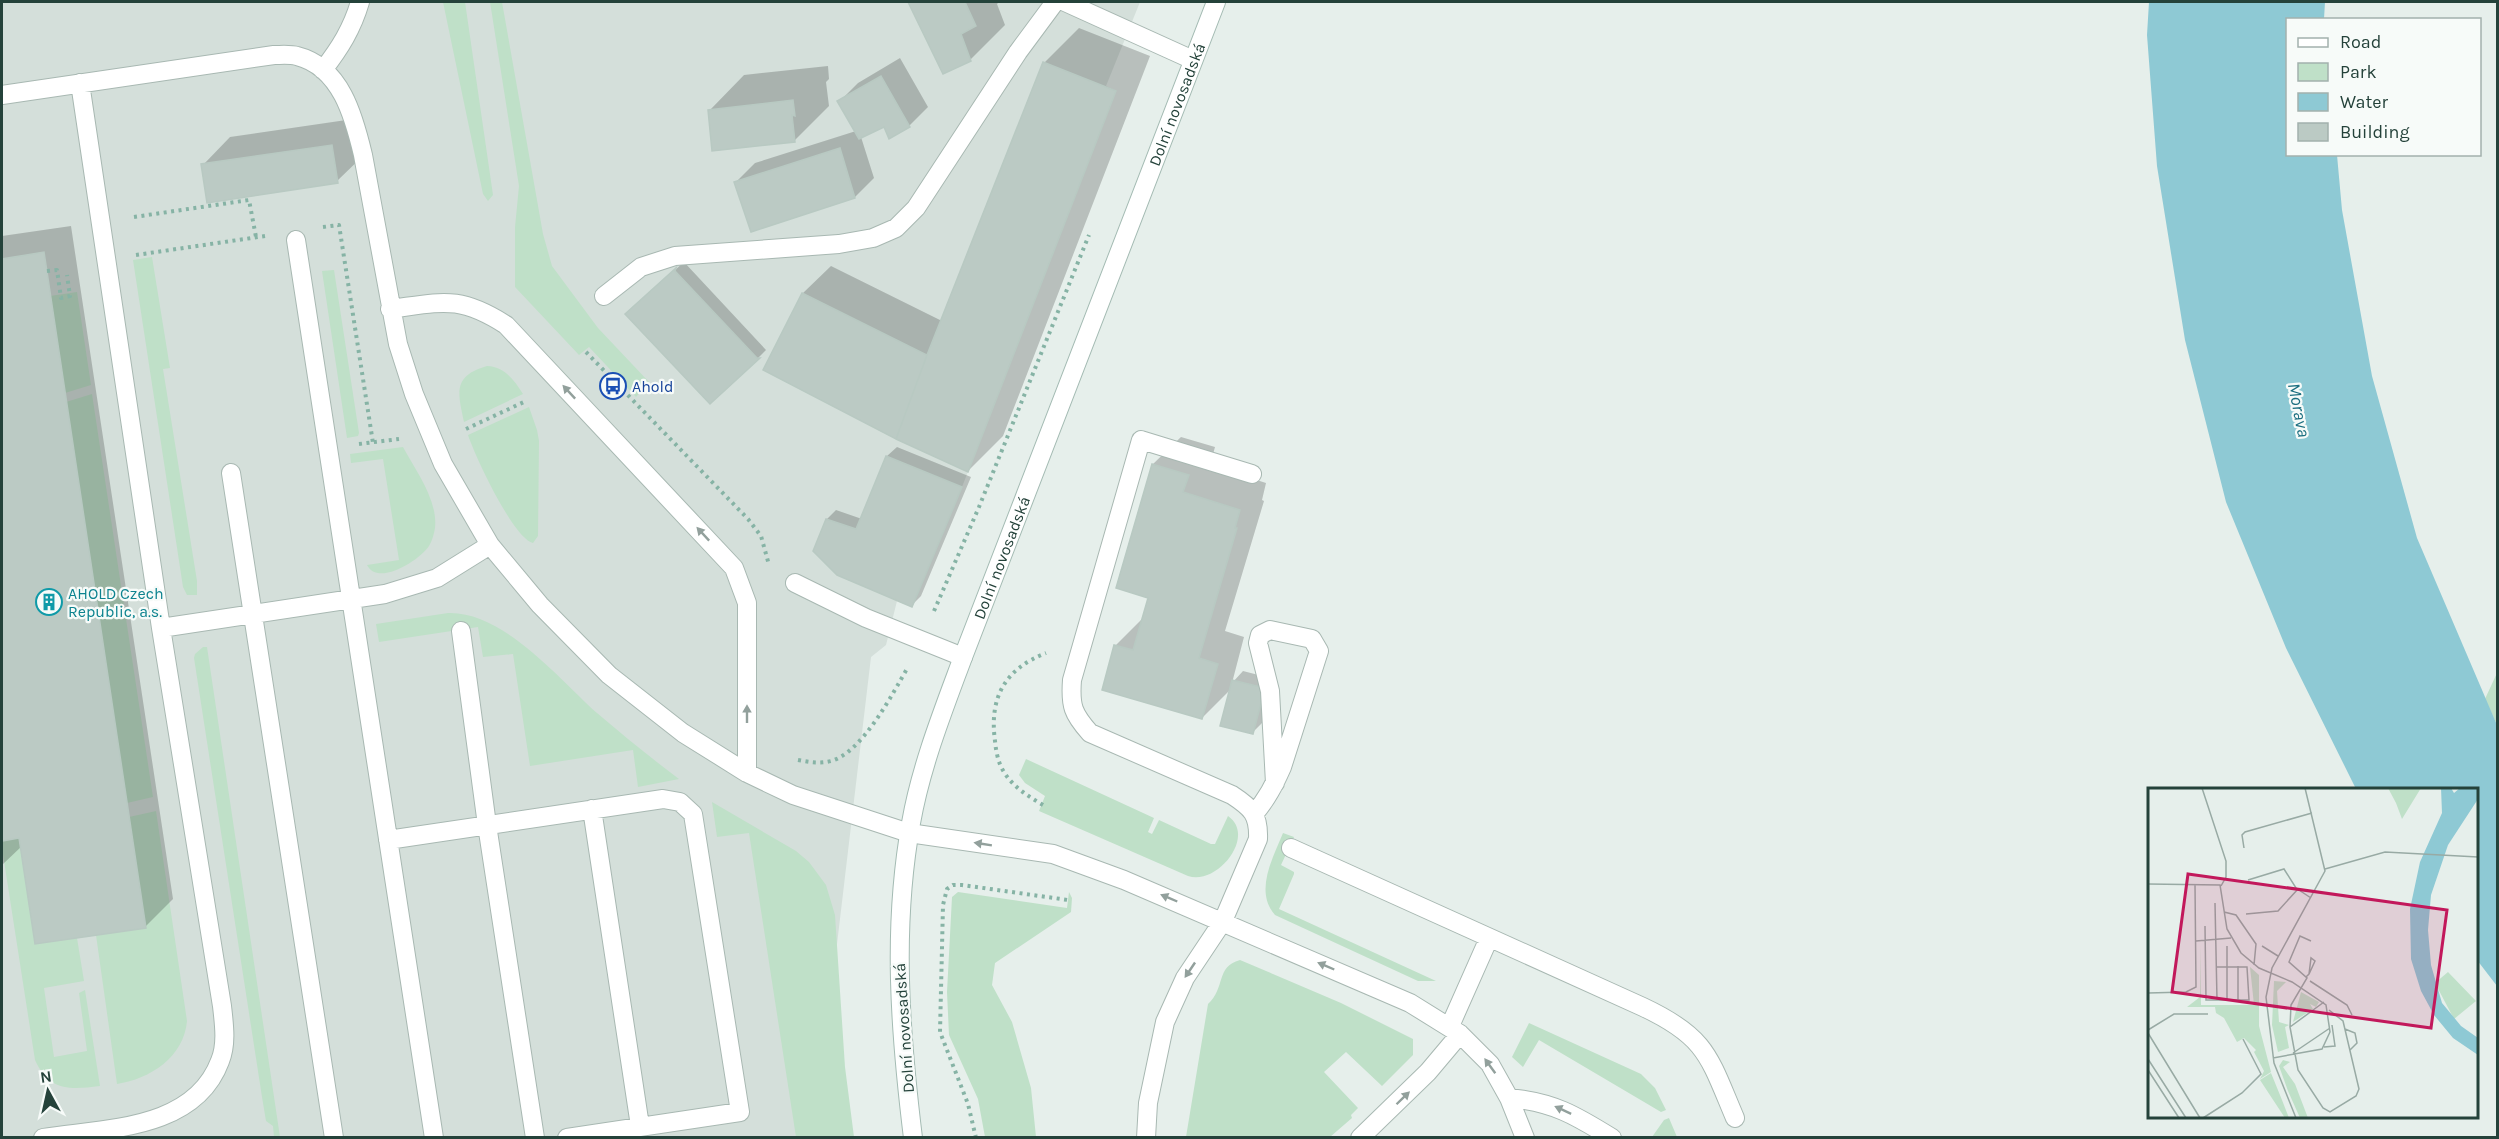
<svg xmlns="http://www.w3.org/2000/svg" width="2499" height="1139" viewBox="0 0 2499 1139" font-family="Karla,sans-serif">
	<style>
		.built { fill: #d4dfda }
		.green { fill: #bfe0c8 }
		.water { fill: #8ec9d4 }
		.shadow { fill: #0003 }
		.building { fill: #bbcac4; stroke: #b8c9c2; stroke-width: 1.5 }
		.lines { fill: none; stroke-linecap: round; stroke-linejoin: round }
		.lane-casing { stroke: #a8b8b2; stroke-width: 20 }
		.secondary-casing { stroke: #a4bbb3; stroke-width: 20 }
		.path { stroke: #86b3a5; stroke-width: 4; stroke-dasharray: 3 4.5; stroke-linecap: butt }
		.lane { stroke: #fff; stroke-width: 18 }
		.secondary { stroke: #fff; stroke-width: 18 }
		.oneway { fill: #92a09c }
		.labels { text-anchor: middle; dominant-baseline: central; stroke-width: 4.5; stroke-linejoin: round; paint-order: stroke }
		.street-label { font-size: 16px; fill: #24423a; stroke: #f7fbf9 }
		.transit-label { font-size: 16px; fill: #164399; stroke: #f7fbf9; text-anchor: start }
		.culture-label { font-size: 16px; fill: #0d838f; stroke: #f7fbf9; text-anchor: start }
		.water-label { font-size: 18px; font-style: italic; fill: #1c6f80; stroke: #f7fbf9 }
		.inset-road { fill: none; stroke: #98aaa4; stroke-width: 1.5 }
		.view { fill: #c2185b; fill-opacity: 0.15; stroke: #c2185b; stroke-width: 3 }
		.inset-edge { fill: none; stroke: #24423a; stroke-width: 3 }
	</style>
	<rect width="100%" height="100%" fill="#e6efeb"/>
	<!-- built -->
	<path class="built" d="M 2,2 L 1140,2 L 1106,86 L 1116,91 L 962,487 L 912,607 L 897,601 L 886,645 L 871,657 L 835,961 L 845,1137 L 2,1138 Z"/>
	<!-- green -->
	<path class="green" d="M 443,2 L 465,2 L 493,195 L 488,201 L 483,194 Z
		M 490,2 L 502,2 L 543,234 L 552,266 L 598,328 L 649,382 L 636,397 L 589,347 L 579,355 L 515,287 L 515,227 L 519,186 Z
		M 152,257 L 170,368 L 163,369 L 197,581 L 197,595 L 187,595 L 183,587 L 133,260 Z
		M 334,270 L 359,433 L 358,436 L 347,438 L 322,271 Z
		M 77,292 L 91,385 L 65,393 L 50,296 Z
		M 487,366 C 505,367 514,380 523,394 L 464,422 C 458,393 452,376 487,366 Z
		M 92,394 L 153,797 L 127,803 L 66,402 Z
		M 529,407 L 537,430 L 539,441 L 538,536 L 533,543 C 513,538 475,456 468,435 Z
		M 403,447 C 416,471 438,500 435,528 C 434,534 432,541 429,546 C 420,560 378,587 367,565 L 399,560 L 383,459 L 351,463 L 350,454 Z
		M 448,613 C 503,611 559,679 597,713 C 624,736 651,758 679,779 L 638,787 L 633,750 L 530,766 L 513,654 L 483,657 L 478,627 L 379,642 L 376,624 Z
		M 203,647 L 207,647 L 280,1137 L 274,1137 L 273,1126 L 266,1121 L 262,1097 L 194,658 L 195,654 Z
		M 2497,673 L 2498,725 L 2497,725 L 2485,699 Z
		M 1026,759 L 1154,818 L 1148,832 L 1152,834 L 1159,820 L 1211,844 L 1215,844 L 1228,816 C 1257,836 1217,886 1188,876 L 1039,811 L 1045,796 L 1025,783 L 1019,775 Z
		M 712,802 L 796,851 L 809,862 L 826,885 L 835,915 L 845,1067 L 854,1137 L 796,1137 L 749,833 L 717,837 Z
		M 156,811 L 187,1021 C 184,1057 150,1079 117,1084 L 96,935 L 129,817 Z
		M 1283,833 L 1294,837 L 1281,865 L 1294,872 L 1294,874 L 1279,909 L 1436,981 L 1418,981 L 1275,915 C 1254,891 1273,858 1283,833 Z
		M 19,838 L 35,944 L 77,938 L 84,981 L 44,988 L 54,1057 L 87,1051 L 79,993 L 85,990 L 100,1086 C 69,1090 49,1091 35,1060 L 2,848 L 2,841 Z
		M 958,892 L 1067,908 L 1069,892 L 1072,898 L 1071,912 L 995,963 L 992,985 L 1012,1022 L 1031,1088 L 1036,1137 L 985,1137 L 978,1099 L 949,1035 L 947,992 L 952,897 Z
		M 1240,960 L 1341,1003 L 1413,1039 L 1413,1055 L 1382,1086 L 1346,1052 L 1324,1072 L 1358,1108 L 1351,1115 L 1352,1118 L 1330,1137 L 1186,1137 L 1208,1004 C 1226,988 1215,967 1240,960 Z
		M 1529,1023 L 1641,1074 L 1655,1088 L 1666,1110 L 1661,1112 L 1539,1040 L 1523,1067 L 1512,1057 Z
		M 1669,1118 L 1677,1137 L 1652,1137 L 1664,1120 Z"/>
	<!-- water -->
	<path class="water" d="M 2149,2 L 2325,2 L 2324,19 L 2288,20 L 2288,154 L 2337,155 L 2342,210 L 2372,376 L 2417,538 L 2497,725 L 2497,986 L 2477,960 L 2476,790 L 2356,789 L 2286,648 L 2226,502 L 2185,340 L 2157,166 L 2147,35 Z"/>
	<!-- shadow -->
	<path class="shadow" d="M 910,2 L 999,2 L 997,4 L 1005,25 L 970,60 L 944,72 Z
		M 1079,28 L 1150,56 L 1003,436 L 968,471 L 765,369 L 803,293 L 831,266 L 942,321 L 1044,63 Z
		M 900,58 L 928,107 L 909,126 L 885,125 L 861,137 L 874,178 L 855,197 L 751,230 L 736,182 L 755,163 L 856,131 L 839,102 L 858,83 Z
		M 828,66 L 829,79 L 826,82 L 829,106 L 794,141 L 710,110 L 744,75 Z
		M 360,118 L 365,154 L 337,181 L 203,165 L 230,137 Z
		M 71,226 L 173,899 L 145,927 L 22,846 L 2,865 L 2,236 Z
		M 684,262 L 766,350 L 757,359 L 636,305 Z
		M 1181,437 L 1215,447 L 1210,465 L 1266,483 L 1262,500 L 1264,501 L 1225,631 L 1244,637 L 1232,683 L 1243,671 L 1274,679 L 1262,723 L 1253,732 L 1232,688 L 1202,718 L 1115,646 L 1144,617 L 1150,597 L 1118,587 L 1153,464 Z
		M 897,447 L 971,477 L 921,596 L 912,605 L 827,519 L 836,510 L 862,519 L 887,456 Z"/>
	<!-- building -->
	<path class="building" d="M 908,2 L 965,2 L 976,26 L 961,34 L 971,61 L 943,74 Z
		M 1043,62 L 1116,91 L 968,472 L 896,439 L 927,355 Z
		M 881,76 L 910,127 L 889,139 L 884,127 L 859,139 L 837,101 Z
		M 793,100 L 795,116 L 792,115 L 795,142 L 712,151 L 708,110 Z
		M 332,145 L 338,183 L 207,203 L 201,164 Z
		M 840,148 L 855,198 L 751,232 L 734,182 Z
		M 44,252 L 146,928 L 35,944 L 19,838 L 2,841 L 2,259 Z
		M 676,268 L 675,271 L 757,358 L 760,358 L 710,404 L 625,314 Z
		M 802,293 L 927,355 L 896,439 L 763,370 Z
		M 886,456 L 962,487 L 912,607 L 837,575 L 813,551 L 826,519 L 856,529 Z
		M 1152,464 L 1189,475 L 1183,492 L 1240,510 L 1235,528 L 1237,528 L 1199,658 L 1218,664 L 1202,719 L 1102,690 L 1114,645 L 1133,650 L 1148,598 L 1116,588 Z
		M 1232,680 L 1265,688 L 1253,734 L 1220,726 Z"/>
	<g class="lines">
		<defs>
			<path id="lane" d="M 1065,2 L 1193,60
				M 323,70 C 340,48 352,29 360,2
				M 2,95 L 274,55 C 281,55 290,54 297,56 C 341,67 354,117 363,155 L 398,344 L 414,394 L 443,464 L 490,545 L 540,605 L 609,675 L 683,733 L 747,773 L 793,795 L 909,833 L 1053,854 L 1124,880 L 1410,1003 L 1460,1034 L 1490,1064 L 1509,1098 L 1525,1138
				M 296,240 L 434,1138
				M 604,296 L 641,267 L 675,256 L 839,244 L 873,238 L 896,228 L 916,208 L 1018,52 L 1055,2
				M 390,309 C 443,302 459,295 506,325 L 734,568 L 747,603 L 747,773
				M 231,473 L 334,1138
				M 795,583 L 866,618 L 963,657
				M 161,628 L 385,594 L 437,578 L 490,545
				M 461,631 L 487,825 L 535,1138
				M 592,809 L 640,1126
				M 1254,814 C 1267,799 1274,785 1282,767 L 1319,651 L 1312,639 L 1270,630 L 1260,635 L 1258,643 L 1270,691 L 1275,783
				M 388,840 L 663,799 L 680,802 L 693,814 L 740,1112 L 567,1138
				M 1291,848 L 1643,1007 C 1707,1037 1709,1057 1735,1118
				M 1450,1026 L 1489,938
				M 1509,1098 C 1553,1102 1575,1115 1612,1138
				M 43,1138 C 104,1128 194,1131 220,1061 C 227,1044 224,1024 222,1006 L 161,628 L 80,83
				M 1146,1138 L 1148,1103 L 1165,1022 L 1185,978 L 1223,921 L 1258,839 C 1259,815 1252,808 1232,795 L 1090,733 C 1073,714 1070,706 1072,680 L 1141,440 L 1252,474
				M 1360,1138 L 1428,1072 L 1460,1034"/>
			<g id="secondary">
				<path id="s1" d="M 913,1138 C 900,1032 892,928 911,823 C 921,766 943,711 963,657 L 1216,2"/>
			</g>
		</defs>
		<!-- lane casing -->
		<use href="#lane" class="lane-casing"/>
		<!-- secondary casing -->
		<use href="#secondary" class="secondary-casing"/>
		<!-- path -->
		<path class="path" d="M 134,217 L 249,200 L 256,237
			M 323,227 L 339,225 L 373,443
			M 136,255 L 265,236
			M 47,271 L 57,270 L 61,298 L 70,296 L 67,275
			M 586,352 L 748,519 L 761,536 L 769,565
			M 466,429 L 526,401
			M 359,444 L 399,439
			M 934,611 L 979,507 L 1089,235
			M 798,760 C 809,762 819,764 831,761 C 862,753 893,693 908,667
			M 1043,805 C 1028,796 1013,787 1004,772 C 998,763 996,751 995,741 C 989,697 1005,669 1046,653
			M 976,1138 L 968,1104 L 940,1032 L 943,905 L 947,889 L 953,885 L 962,885 L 1068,900"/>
		<!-- lane -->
		<use href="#lane" class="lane"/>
		<!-- secondary -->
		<use href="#secondary" class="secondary"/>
	</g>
	<!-- one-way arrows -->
	<defs><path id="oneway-solid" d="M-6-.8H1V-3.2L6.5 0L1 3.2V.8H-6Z" transform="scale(1.5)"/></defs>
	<g class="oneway">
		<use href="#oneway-solid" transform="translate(569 392) rotate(-133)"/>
		<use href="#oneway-solid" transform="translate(703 534) rotate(-133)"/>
		<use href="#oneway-solid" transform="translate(747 714) rotate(-90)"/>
		<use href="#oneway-solid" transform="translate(983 844) rotate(-171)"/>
		<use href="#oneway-solid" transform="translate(1169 898) rotate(-157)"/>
		<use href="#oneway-solid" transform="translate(1326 966) rotate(-157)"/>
		<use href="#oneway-solid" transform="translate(1190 970) rotate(124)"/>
		<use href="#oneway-solid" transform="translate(1490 1066) rotate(-126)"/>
		<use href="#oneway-solid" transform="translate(1403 1098) rotate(-44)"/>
		<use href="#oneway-solid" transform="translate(1563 1110) rotate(-155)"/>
	</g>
	<!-- icons -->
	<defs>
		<symbol id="bus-ring" viewBox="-11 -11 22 22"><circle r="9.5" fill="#f7fbf9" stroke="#1a4fb4" stroke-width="1.5"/><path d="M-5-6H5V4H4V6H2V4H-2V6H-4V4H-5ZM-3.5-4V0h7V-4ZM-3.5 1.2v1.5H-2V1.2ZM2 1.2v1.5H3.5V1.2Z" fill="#1a4fb4"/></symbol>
		<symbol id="building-ring" viewBox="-11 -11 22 22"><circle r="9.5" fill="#f7fbf9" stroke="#0f9aa8" stroke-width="1.5"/><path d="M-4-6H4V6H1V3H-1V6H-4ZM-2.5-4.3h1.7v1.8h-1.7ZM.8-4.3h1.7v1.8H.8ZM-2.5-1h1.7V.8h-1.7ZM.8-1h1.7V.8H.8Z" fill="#0f9aa8"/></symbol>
	</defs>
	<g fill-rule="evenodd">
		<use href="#bus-ring" x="598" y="371" width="30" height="30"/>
		<use href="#building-ring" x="34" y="587" width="30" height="30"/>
	</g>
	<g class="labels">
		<!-- street labels -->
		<g class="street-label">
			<text stroke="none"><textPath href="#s1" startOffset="1083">Dolní novosadská</textPath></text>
			<text stroke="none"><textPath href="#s1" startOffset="597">Dolní novosadská</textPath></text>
			<text transform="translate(904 1028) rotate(-94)">Dolní novosadská</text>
		</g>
		<!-- transit labels -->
		<g class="transit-label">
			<text x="632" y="386">Ahold</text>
		</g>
		<!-- culture labels -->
		<g class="culture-label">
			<text x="68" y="593">AHOLD Czech<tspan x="68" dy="18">Republic, a.s.</tspan></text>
		</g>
		<!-- water labels -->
		<g class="water-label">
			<text transform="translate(2299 410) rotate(79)">Morava</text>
		</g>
	</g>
	<!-- overview -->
	<g transform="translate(2148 788)">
		<rect width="330" height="330" fill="#e6efeb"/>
		<path d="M 240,0 L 273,0 L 254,31 L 248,15 ZM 52,156 L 53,217 L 106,217 L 102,179 L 111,187 L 111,238 L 123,284 L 112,291 L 116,283 L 106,264 L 108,262 L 96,250 L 89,254 L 76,230 L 68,225 L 67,219 L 39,219 L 52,209 ZM 300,184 L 328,213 L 306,231 L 287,195 ZM 126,193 L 138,194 L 129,203 L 131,234 L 141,237 L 137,239 L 141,260 L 130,264 L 124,237 ZM 153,204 L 171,214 L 168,219 L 162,216 L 165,221 L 145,234 ZM 135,272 L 142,274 L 135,279 L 147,296 L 160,330 L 152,330 L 140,303 L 131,278 ZM 123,285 L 134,312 L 141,330 L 137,330 L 112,292 Z" fill="#bfe0c8"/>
		<path d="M 293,0 L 303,0 L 306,5 L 312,0 L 330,0 L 330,11 L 300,57 L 283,107 L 280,142 L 283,177 L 294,215 L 313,238 L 330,250 L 330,267 L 305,250 L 286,227 L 273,203 L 263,171 L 262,121 L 272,74 L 294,25 Z" fill="#8ec9d4"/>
		<path class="inset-road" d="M 54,0 L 78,73 L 78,89 L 73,98M 96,60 L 94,47 L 97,44 L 164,25M 177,81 L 237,64 L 330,69M 100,92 L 136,81 L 148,100 L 163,110M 0,96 L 72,97 L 79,141 L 93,165 L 111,180 L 144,194 L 178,217 L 182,244 L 174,261 L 125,270M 67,115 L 69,212M 76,124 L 88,127 L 108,156 L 106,177M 98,126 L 130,123 L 150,101M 57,138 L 58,212 L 101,212 L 99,179 L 68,179M 48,153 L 83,150M 79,158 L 79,212M 114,158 L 130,168M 90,178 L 90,212M 158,189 L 161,186 L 162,184 L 167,173 L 163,170 L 161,186M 162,193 L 199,217 L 204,227M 0,205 L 38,204 L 48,199 L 47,96M 176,214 L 142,239 L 150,282 L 175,320 L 182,324 L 208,308 L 211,301 L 195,233 L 181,222M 142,239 L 143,217 L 159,190 L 141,174 L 152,148 L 163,153M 197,241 L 207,245 L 209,255 L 202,262M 0,242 L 26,226 L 60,226M 0,245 L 52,330M 176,259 L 187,258 L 184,237M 145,265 L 182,240M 0,271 L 38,330M 0,282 L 31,330M 55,330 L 94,305 L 113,286 L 95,251M 148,330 L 126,275 L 118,209 L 124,180 L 177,83 L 157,0"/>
		<path class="view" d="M 40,86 L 299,122 L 283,240 L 24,204 Z"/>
		<rect width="330" height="330" class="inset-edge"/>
	</g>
	<!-- border -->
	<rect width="2499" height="1139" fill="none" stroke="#24423a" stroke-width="6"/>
	<!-- legend -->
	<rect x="2286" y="18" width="195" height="138" fill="#f7fbf9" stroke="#a3b1ad" stroke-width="1.5"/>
	<rect x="2298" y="38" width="30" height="9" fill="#ffffff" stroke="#a3b1ad" stroke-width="1.5"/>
	<text x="2340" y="48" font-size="18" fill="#24423a">Road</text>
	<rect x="2298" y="63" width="30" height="18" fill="#bfe0c8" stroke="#a3b1ad" stroke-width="1.5"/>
	<text x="2340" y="78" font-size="18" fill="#24423a">Park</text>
	<rect x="2298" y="93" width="30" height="18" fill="#8ec9d4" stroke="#a3b1ad" stroke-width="1.5"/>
	<text x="2340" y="108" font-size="18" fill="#24423a">Water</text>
	<rect x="2298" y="123" width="30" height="18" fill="#bbcac4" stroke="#a3b1ad" stroke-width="1.5"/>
	<text x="2340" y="138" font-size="18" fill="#24423a">Building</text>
	<!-- north arrow -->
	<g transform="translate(48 1091) rotate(352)" stroke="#f7fbf9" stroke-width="4.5" paint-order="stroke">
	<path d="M0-4.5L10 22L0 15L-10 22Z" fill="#24423a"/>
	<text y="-9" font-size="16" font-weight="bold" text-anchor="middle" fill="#24423a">N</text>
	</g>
</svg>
